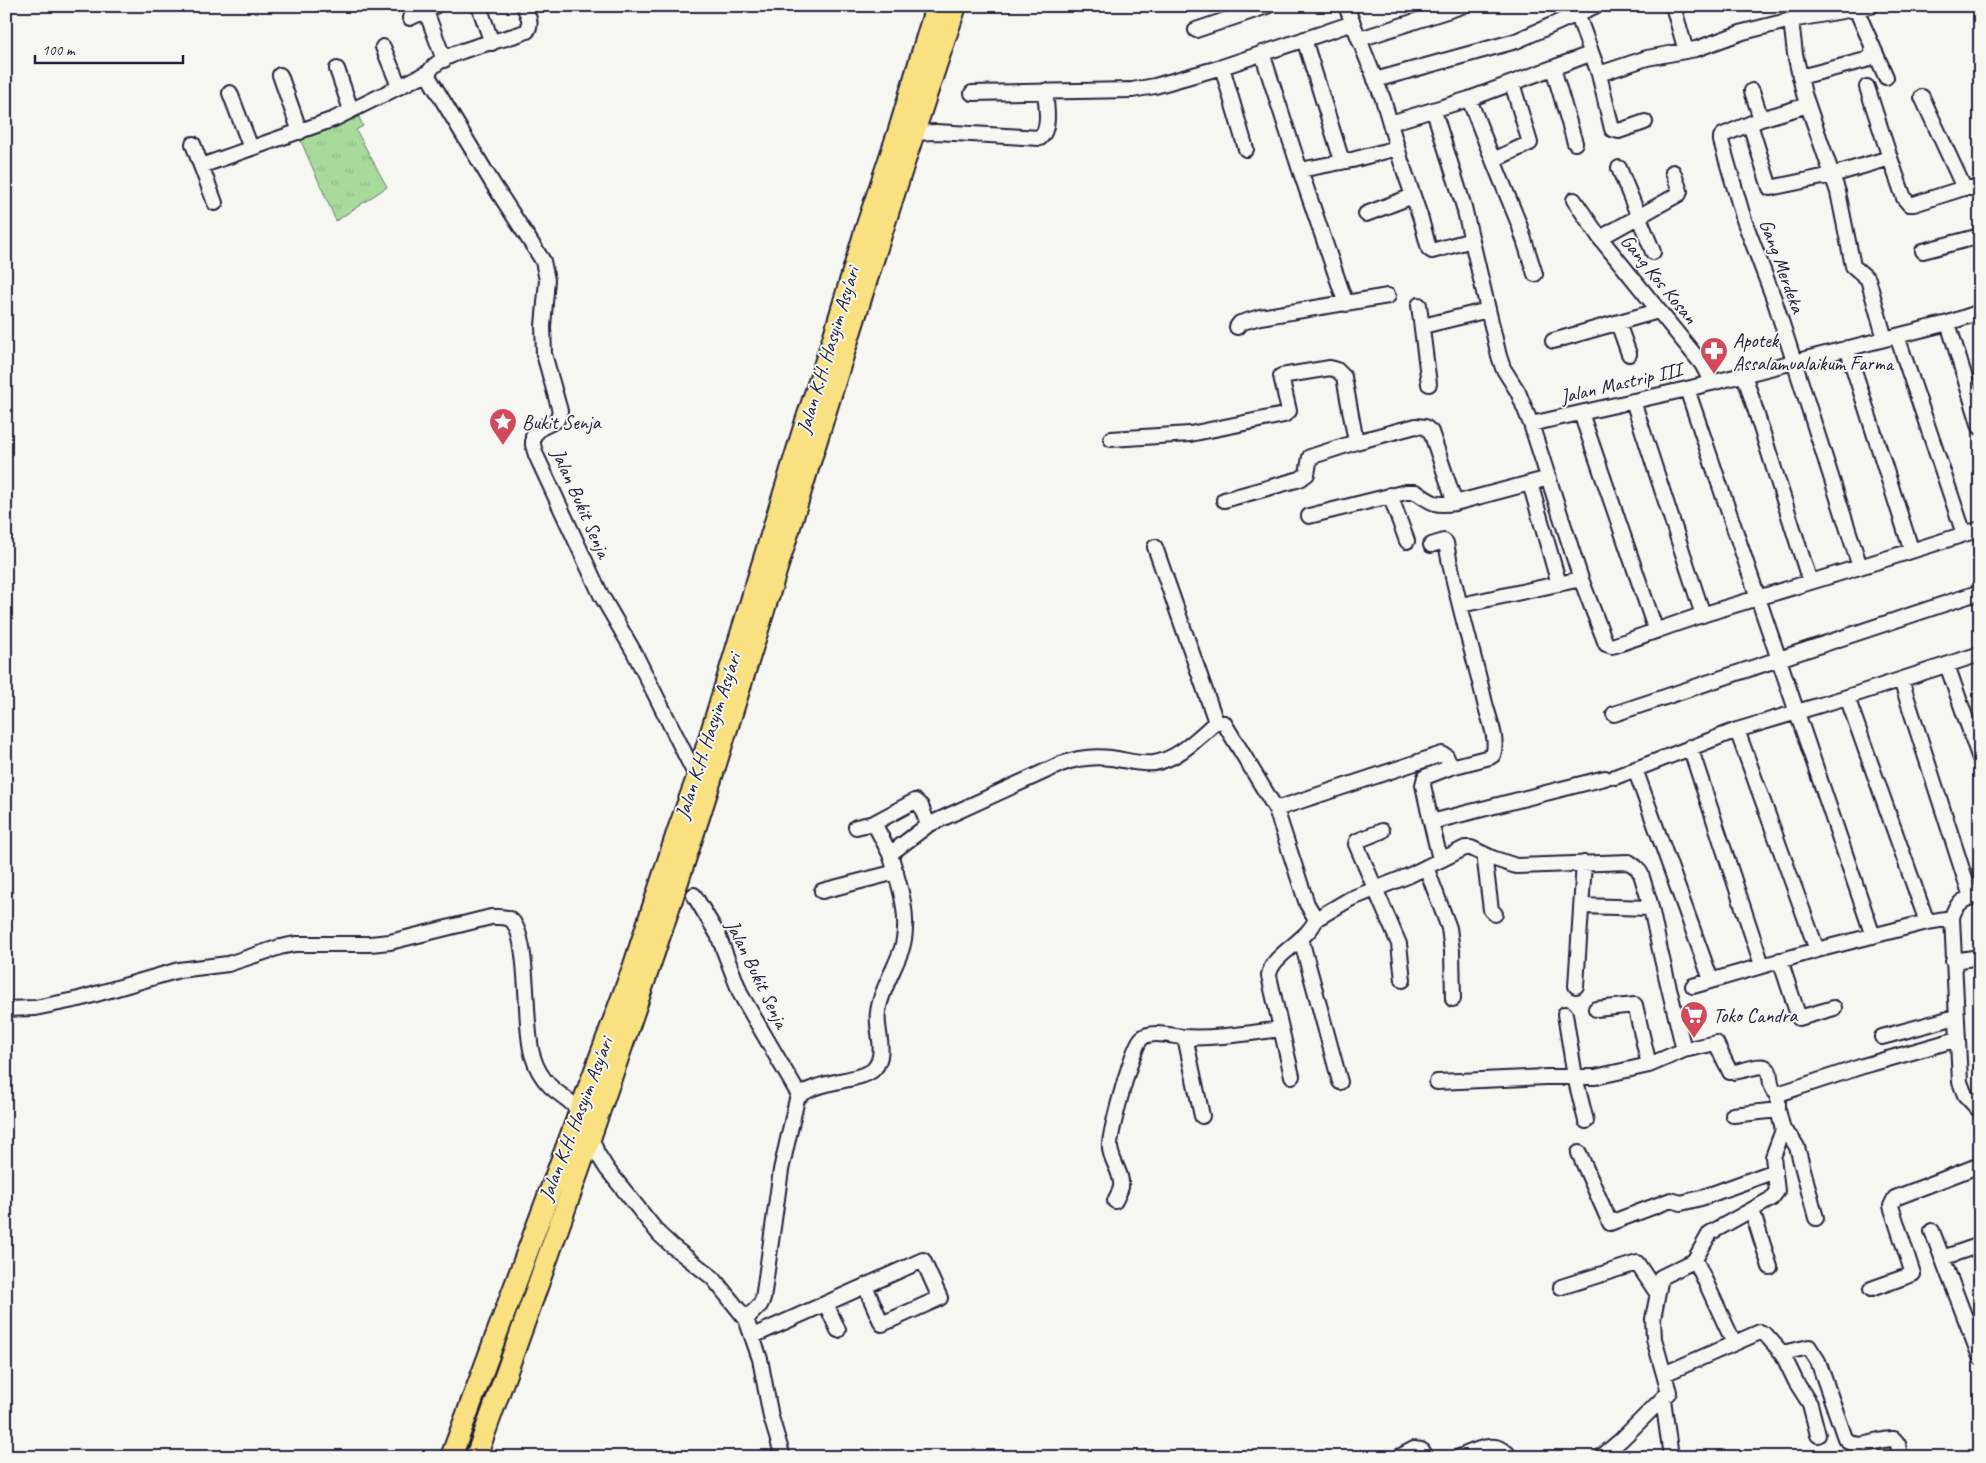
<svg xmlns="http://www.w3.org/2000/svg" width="1986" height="1463" viewBox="0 0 1986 1463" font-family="Caveat,sans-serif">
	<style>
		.grass { fill: url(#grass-tufts); stroke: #647e6b }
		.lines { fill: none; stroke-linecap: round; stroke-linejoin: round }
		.minor-casing { stroke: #22223b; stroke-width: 18 }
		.highway-casing { stroke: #22223b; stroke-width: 24 }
		.minor { stroke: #f6f6f2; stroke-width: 14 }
		.highway { stroke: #f9e181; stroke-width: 20 }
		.labels { text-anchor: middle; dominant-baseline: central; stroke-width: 4; stroke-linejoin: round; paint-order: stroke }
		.street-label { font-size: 20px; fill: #22223b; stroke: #f6f6f2 }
		.poi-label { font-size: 20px; fill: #22223b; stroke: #f6f6f2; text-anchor: start }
	</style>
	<defs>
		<pattern id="grass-tufts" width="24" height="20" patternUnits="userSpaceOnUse" patternTransform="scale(1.25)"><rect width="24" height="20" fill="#a7da9b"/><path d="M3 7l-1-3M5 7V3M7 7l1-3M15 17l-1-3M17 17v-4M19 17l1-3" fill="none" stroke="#8fbb86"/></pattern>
	</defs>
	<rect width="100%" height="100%" fill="#f6f6f2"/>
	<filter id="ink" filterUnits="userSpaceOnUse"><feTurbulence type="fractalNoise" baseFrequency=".02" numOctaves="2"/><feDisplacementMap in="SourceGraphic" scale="10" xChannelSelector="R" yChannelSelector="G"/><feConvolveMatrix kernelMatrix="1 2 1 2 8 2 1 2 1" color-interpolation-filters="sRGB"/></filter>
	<g filter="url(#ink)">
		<!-- grass -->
		<path class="grass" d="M 357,113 L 363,126 L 356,130 L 387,187 L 336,221 L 300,139 Z"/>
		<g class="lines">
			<defs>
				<path id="minor" d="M 479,6 L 492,43
					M 524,6 C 527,14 533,23 527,31 C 507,41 432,51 428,76 L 493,184 L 543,261 L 547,280 L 543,326 L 544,354 L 560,411 L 557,420 L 541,428 L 533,436 L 533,445 L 536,455 L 601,595 L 634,652 L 697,778
					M 1346,6 L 1383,99 L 1401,161 L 1421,219 L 1429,249 L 1432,251 L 1472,240
					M 1673,6 L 1686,51
					M 1856,9 L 1886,77
					M 426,11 L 444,60
					M 1577,13 L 1599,74 L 1612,129 L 1619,131 L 1645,122
					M 410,18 L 435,6
					M 1791,20 L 1795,54 L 1804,94 L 1838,192 L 1853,266 L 1868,279 L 1885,339
					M 1196,30 L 1267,6
					M 1304,39 L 1342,161
					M 1360,39 L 1462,6
					M 383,47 L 399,86
					M 1262,53 L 1300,170 L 1352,160 L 1397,148
					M 1222,67 L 1246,149
					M 1553,68 L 1575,143
					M 337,69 L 351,110
					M 1599,74 L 1647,58 L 1696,49 L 1743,32 L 1791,20 L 1871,6
					M 280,75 L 300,132
					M 1800,77 L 1866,60 L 1873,55 L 1872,49
					M 1375,80 L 1516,41 L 1595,6
					M 1512,83 L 1530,143 L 1493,160 L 1519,224 L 1535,274
					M 1867,87 L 1890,158
					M 1752,91 L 1761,119
					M 230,93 L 251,148
					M 972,93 L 1132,90 L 1155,86 L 1222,67 L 1353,23
					M 1922,97 L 1964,188
					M 1469,99 L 1493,160
					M 1808,105 L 1761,119 L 1723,135 L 1721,137 L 1721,141 L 1744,220 L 1774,299 L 1860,567
					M 1434,111 L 1464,207 L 1499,356 L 1503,368 L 1518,392 L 1531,424 L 1581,579 L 1606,644 L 1612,646 C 1643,636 1673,624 1705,614 C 1796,586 1889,559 1980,529
					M 1390,123 L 1469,99 L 1590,54
					M 1750,124 L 1770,188 L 1832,175 L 1890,158 L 1904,198 L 1909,204 L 1914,204 L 1964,188 L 1980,188
					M 913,133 L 936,132 L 1040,138 C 1051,128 1046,105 1045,91
					M 193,144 L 215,203
					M 201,166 L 334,119 L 429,72
					M 1619,168 L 1653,252
					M 1300,170 L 1346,304
					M 1574,200 L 1600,238 L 1702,364 L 1712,383
					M 1366,214 L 1413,196
					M 1600,238 L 1679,194 L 1680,191 L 1673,172
					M 1923,251 L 1980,236
					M 1419,305 L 1429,384
					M 1618,323 L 1629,354
					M 1948,323 L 1980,427
					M 1423,326 L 1488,310
					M 1237,327 L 1240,323 L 1260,317 L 1388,296
					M 1897,336 L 1964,534
					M 1553,341 L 1658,311
					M 1847,348 L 1911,549
					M 1744,374 L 1810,582
					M 1687,389 L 1873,936
					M 1633,401 L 1703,615
					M 1581,413 L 1656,631
					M 1531,424 L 1687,389 L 1948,323 L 1980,312
					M 1111,439 L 1190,434 L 1284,415 L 1289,411 L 1281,376 L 1330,368 L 1337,370 L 1344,377 L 1356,442 L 1416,426 L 1425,427 L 1431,432 L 1455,503 L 1549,478
					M 1530,483 L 1559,584
					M 1390,495 L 1407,541
					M 1224,500 L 1300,479 L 1307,474 L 1310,457 L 1356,442
					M 1309,516 L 1406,492 L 1416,492 C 1432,503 1435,506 1455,503
					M 1431,545 L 1444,541 L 1446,543 C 1455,595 1472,647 1484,699 C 1487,715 1499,738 1493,755 L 1490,757 L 1451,767 L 1425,777 L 1423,785 L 1431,822
					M 1155,547 L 1216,722
					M 1461,605 L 1581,579
					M 1947,665 L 1980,759
					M 1901,680 L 1971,897
					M 1847,697 L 1927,922
					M 1614,714 L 1980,592
					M 1737,730 L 1817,950
					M 1690,747 L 1762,965
					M 1635,769 L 1711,980
					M 1615,777 L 1737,730 L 1847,697 L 1980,654
					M 1276,809 L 1442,754 L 1446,756 L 1451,767
					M 874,823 L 890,854
					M 856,827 L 874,823 L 915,801 L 921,806 L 928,825
					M 1382,831 L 1357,841 L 1356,844 L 1399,944 L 1403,980
					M 1484,854 L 1491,910 L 1495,914
					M 1440,859 L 1431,822 L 1605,778
					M 1426,867 L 1449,928 L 1452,951 L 1453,999
					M 822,891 L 896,872
					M 694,895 L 718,935 L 741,995 L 799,1095
					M 1980,895 C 1965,898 1955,903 1952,918 L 1960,1082 L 1965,1095 L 1980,1111
					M 1581,906 L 1651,908
					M 1301,939 L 1340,1082
					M 1780,960 L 1799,1018 L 1834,1008
					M 1953,961 L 1980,957
					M 1576,986 L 1584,863
					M 1693,986 L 1817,950 L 1927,922 L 1952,918
					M 6,1009 L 35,1008 L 79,999 L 179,970 L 228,964 L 280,947 L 295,944 L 370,944 L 390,942 L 491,917 C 497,917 504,916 510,919 C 531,934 523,1029 533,1057 C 536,1067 542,1078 550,1086 C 559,1095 571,1100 579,1111
					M 1596,1009 L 1635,1005 L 1649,1065
					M 1565,1014 L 1575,1077 L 1586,1121
					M 1185,1037 L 1202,1116
					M 1882,1037 L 1956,1017
					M 1292,1076 L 1269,976 C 1270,955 1308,941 1316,919
					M 1437,1082 L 1546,1077 L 1595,1077 L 1649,1065 L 1684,1050
					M 1733,1115 L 1778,1110
					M 1783,1130 L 1792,1139 L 1797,1147 L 1816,1218
					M 591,1136 L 597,1153 L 607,1169 L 659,1234 L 672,1246 L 713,1278 L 746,1319 L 760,1359 L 771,1417 L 783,1457
					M 1579,1153 L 1610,1223 L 1671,1200 L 1681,1203 L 1701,1198 L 1775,1171
					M 1115,1201 C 1117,1196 1120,1192 1121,1187 C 1123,1172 1108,1158 1110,1143 C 1112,1127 1132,1046 1142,1038 C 1151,1030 1171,1036 1183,1037 C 1215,1039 1249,1033 1281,1029
					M 1752,1210 L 1770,1267
					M 1932,1231 L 1980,1357
					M 1942,1258 L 1980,1245
					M 1695,1259 L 1734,1343
					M 1561,1287 L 1637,1263 L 1657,1293
					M 1871,1289 L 1913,1274 L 1891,1206 L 1895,1198 L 1980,1165
					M 826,1304 L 838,1330
					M 746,1319 L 760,1305 L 763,1299 L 781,1170 L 797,1099 C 811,1080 862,1082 874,1069 C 888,1053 875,1029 878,1012 C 881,990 895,969 902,948 C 911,917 899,883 890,854 L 928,825 L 1061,764 C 1077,758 1095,756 1111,758 C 1126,760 1139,765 1154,763 C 1178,759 1198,738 1216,722 L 1224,723 L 1276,809 L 1307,904 L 1316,919 L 1350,899 L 1408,876 L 1465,848 L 1471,848 L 1492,858 L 1516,866 L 1629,862 L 1637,868 L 1641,874 L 1650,903 L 1661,955 L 1684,1050 L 1716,1043 L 1730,1072 C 1739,1073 1758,1064 1765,1067 C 1774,1072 1766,1087 1778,1094
					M 753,1336 L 923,1260 L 940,1298 L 882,1324 L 865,1286
					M 1782,1353 L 1796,1382 L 1810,1404 L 1818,1435
					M 1664,1374 L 1760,1332 L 1766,1335 L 1782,1353 L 1809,1347 L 1818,1361 L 1845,1438 C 1858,1453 1877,1438 1894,1439 L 1898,1444 L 1900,1457
					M 1663,1399 L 1671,1457
					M 1399,1457 L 1414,1449 L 1421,1450 L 1425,1457
					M 1459,1457 C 1476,1450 1497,1438 1510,1457
					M 1601,1457 L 1621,1440 L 1669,1392 L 1654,1339 L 1653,1319 L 1661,1277 L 1694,1261 L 1710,1233 L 1771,1199 L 1777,1191 L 1773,1157 L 1783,1130 L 1778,1110 L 1778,1094 L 1863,1066 L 1958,1039"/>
				<path id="highway" d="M 451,1457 L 633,968 L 678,830 L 697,778 L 805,424 L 832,342 L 865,231 L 899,130 L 936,6
					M 476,1457 C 556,1235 636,1014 708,789 C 791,528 868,266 956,6"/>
			</defs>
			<!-- minor casing -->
			<use href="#minor" class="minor-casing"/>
			<!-- highway casing -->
			<use href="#highway" class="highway-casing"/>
			<!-- minor -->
			<use href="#minor" class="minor"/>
			<!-- highway -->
			<use href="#highway" class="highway"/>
		</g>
	</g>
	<!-- icons -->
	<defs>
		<symbol id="pharmacy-pin" viewBox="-11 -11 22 30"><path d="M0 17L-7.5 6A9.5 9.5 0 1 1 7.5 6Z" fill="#d1495b" stroke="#f6f6f2"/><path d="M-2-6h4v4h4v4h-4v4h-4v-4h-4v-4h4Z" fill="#fff"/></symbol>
		<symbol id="sight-pin" viewBox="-11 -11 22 30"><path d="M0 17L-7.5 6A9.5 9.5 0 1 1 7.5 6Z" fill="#d1495b" stroke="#f6f6f2"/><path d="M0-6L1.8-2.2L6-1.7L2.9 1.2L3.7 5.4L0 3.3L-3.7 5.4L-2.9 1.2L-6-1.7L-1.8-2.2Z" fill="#fff"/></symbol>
		<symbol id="supermarket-pin" viewBox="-11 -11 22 30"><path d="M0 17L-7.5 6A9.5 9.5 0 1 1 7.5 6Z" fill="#d1495b" stroke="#f6f6f2"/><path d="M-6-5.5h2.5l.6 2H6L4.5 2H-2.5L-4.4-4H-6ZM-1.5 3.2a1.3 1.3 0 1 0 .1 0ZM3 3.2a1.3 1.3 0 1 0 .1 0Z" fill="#fff"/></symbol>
	</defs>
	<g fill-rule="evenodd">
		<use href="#pharmacy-pin" x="1698" y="335" width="32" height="43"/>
		<use href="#sight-pin" x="487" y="406" width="32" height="43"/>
		<use href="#supermarket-pin" x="1678" y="999" width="32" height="43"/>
	</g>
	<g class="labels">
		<!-- street labels -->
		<g class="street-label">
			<text transform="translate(1782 266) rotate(70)">Gang Merdeka</text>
			<text transform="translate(1659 279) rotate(51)">Gang Kos Kosan</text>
			<text transform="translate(828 350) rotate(-73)">Jalan K.H. Hasyim Asy'ari</text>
			<text transform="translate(1621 383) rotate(-13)">Jalan Mastrip III</text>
			<text transform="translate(581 503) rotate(66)">Jalan Bukit Senja</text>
			<text transform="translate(708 736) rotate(-72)">Jalan K.H. Hasyim Asy'ari</text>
			<text transform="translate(757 974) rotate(64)">Jalan Bukit Senja</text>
			<text transform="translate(576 1119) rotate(-69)">Jalan K.H. Hasyim Asy'ari</text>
		</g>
		<!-- poi labels -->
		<g class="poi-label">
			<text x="1733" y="340">Apotek<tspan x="1733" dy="23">Assalamualaikum Farma</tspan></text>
			<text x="522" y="422">Bukit Senja</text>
			<text x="1713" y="1015">Toko Candra</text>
		</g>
	</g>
	<!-- margin -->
	<rect width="1986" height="1463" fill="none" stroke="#f6f6f2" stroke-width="25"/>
	<rect x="12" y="12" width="1961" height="1438" fill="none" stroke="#22223b" stroke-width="2" filter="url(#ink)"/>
	<!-- scale -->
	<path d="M35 55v8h148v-8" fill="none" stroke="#22223b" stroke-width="2.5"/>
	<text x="42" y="55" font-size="15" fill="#22223b" stroke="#f6f6f2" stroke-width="4" paint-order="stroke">100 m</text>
</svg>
